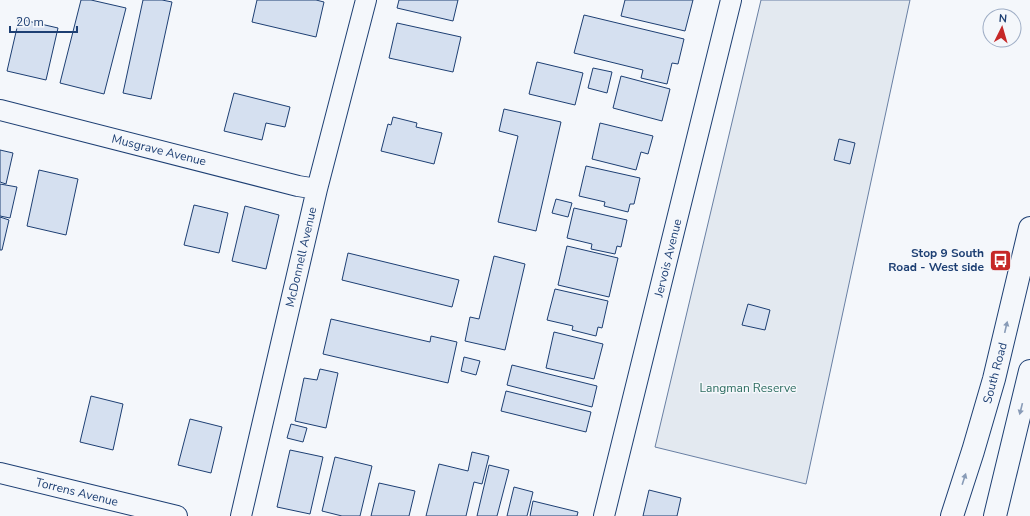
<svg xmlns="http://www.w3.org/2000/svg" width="1030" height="516" viewBox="0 0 1030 516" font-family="'Nunito Sans',sans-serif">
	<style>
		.green { fill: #e3e9f0; stroke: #687fa3 }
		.building { fill: #d5e0f0; stroke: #1d3f73 }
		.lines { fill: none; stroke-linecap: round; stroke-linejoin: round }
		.minor-casing { stroke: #1d3f73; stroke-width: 22 }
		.trunk-casing { stroke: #1d3f73; stroke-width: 24 }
		.minor { stroke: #f4f7fb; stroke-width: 20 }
		.trunk { stroke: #f4f7fb; stroke-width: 22 }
		.oneway { fill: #889bb7 }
		.labels { text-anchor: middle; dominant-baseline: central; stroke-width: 3; stroke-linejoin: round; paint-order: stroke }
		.street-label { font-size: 12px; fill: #1d3f73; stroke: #f4f7fb }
		.poi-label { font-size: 12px; font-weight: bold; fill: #1d3f73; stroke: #f4f7fb; text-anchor: end }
		.park-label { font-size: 12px; fill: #2c6c60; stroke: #f4f7fb }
	</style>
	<rect width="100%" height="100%" fill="#f4f7fb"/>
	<!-- green -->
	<path class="green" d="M 761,0 L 910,0 L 806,484 L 655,447 Z"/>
	<!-- building -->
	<path class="building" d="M 81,0 L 91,0 L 126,8 L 104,94 L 60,83 Z
		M 143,0 L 162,0 L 172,2 L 151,99 L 123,93 Z
		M 257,0 L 316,0 L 324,2 L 316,37 L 252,22 Z
		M 399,0 L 458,0 L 453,21 L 397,8 Z
		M 625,0 L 693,0 L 685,31 L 621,16 Z
		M 584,15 L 684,39 L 678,64 L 672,63 L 667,84 L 641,78 L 643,70 L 574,53 Z
		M 19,19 L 58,28 L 46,80 L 7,71 Z
		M 397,23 L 461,37 L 453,72 L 389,58 Z
		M 537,62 L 583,73 L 575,105 L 529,94 Z
		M 593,68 L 612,72 L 607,93 L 588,88 Z
		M 621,76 L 670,89 L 662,121 L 613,108 Z
		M 234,93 L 290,107 L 285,127 L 266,123 L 262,140 L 224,131 Z
		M 504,109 L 561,122 L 536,231 L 498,222 L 518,136 L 499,131 Z
		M 393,117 L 417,123 L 416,127 L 442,133 L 434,164 L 381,151 L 388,124 L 391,125 Z
		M 600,123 L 653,136 L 648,154 L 641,152 L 636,170 L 592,159 Z
		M 839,139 L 855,143 L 850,164 L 834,160 Z
		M 0,150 L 13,153 L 6,184 L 0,182 Z
		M 586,166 L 640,178 L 634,204 L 630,204 L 628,212 L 604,206 L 605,202 L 579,196 Z
		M 39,170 L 78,179 L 66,235 L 27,226 Z
		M 0,184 L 17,187 L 10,218 L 0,216 Z
		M 556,199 L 572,203 L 568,217 L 552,213 Z
		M 194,205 L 228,213 L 219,253 L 184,245 Z
		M 245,206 L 279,215 L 266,269 L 232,261 Z
		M 574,208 L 627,220 L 621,247 L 617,246 L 615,254 L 591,249 L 592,244 L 567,238 Z
		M 0,217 L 9,220 L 2,250 L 0,250 Z
		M 567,246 L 618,258 L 609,297 L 558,285 Z
		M 348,253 L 459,280 L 452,307 L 342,280 Z
		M 494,256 L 525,264 L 505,350 L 465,341 L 470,317 L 479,319 Z
		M 555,289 L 608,301 L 602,328 L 598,327 L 596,336 L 572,330 L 573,326 L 547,320 Z
		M 748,304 L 770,310 L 765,330 L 742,325 Z
		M 331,319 L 430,342 L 431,336 L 457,342 L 448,383 L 323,354 Z
		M 554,332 L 603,344 L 594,379 L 546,368 Z
		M 464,357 L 480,361 L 476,375 L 461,371 Z
		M 512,365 L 597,386 L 592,407 L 507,385 Z
		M 320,369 L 338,373 L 326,428 L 295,421 L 304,378 L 317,380 Z
		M 506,391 L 591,412 L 586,432 L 501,411 Z
		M 91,396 L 123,404 L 113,450 L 80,442 Z
		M 190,419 L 222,427 L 211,473 L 178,465 Z
		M 291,424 L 307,428 L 303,442 L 287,438 Z
		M 290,450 L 323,457 L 310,514 L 277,507 Z
		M 472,452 L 489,456 L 482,484 L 474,482 L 466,516 L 426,516 L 439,464 L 468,471 Z
		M 335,457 L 372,466 L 360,516 L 342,516 L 322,511 Z
		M 489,465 L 509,470 L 497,516 L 477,516 Z
		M 379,483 L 415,491 L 409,516 L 371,516 Z
		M 514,487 L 533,492 L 527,516 L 507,516 Z
		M 649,490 L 681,498 L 677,516 L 643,516 Z
		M 533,501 L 578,512 L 577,516 L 530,516 Z"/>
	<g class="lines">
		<defs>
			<path id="minor" d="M 0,110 L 298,186 L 317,189
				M 0,473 L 177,516
				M 241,516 L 317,189 L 366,0
				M 604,516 L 731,0"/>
			<path id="trunk" d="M 952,516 L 973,451 L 994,379 L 1030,228
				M 995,516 L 1030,371"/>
		</defs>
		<!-- minor casing -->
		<use href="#minor" class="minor-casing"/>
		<!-- trunk casing -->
		<use href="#trunk" class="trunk-casing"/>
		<!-- minor -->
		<use href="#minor" class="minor"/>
		<!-- trunk -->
		<use href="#trunk" class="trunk"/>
	</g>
	<!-- one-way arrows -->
	<defs><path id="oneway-solid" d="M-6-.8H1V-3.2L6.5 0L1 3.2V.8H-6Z"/></defs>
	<g class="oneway">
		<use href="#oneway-solid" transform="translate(1006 327) rotate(-77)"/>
		<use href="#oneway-solid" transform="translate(1021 409) rotate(104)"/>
		<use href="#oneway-solid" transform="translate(964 479) rotate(-72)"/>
	</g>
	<!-- icons -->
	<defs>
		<symbol id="bus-square" viewBox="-11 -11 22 22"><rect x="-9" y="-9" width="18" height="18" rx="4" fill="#c62828" stroke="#f4f7fb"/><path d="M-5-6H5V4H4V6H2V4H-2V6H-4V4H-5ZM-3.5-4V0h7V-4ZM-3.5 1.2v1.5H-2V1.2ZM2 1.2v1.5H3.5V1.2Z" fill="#fff"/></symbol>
	</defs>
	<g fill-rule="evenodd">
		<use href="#bus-square" x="988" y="248" width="25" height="25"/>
	</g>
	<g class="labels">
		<!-- street labels -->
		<g class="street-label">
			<text transform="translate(159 150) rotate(14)">Musgrave Avenue</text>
			<text transform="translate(301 257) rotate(-77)">McDonnell Avenue</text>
			<text transform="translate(668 258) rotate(-76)">Jervois Avenue</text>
			<text transform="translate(995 373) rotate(-75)">South Road</text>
			<text transform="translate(77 492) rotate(14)">Torrens Avenue</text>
		</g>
		<!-- poi labels -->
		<g class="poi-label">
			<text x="984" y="253">Stop 9 South<tspan x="984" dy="14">Road - West side</tspan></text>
		</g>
		<!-- park labels -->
		<g class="park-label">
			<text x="748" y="388">Langman Reserve</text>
		</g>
	</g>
	<!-- north arrow -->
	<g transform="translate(1002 28) rotate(5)"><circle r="19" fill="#f4f7fb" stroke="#9eadc5"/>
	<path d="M0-3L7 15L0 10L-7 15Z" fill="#c62828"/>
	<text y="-6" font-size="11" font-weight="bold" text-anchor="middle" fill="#1d3f73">N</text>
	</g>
	<!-- scale -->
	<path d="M10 26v6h67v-6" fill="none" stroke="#1d3f73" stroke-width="2"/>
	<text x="16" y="26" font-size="12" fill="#1d3f73" stroke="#f4f7fb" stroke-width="3" paint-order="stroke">20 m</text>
</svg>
